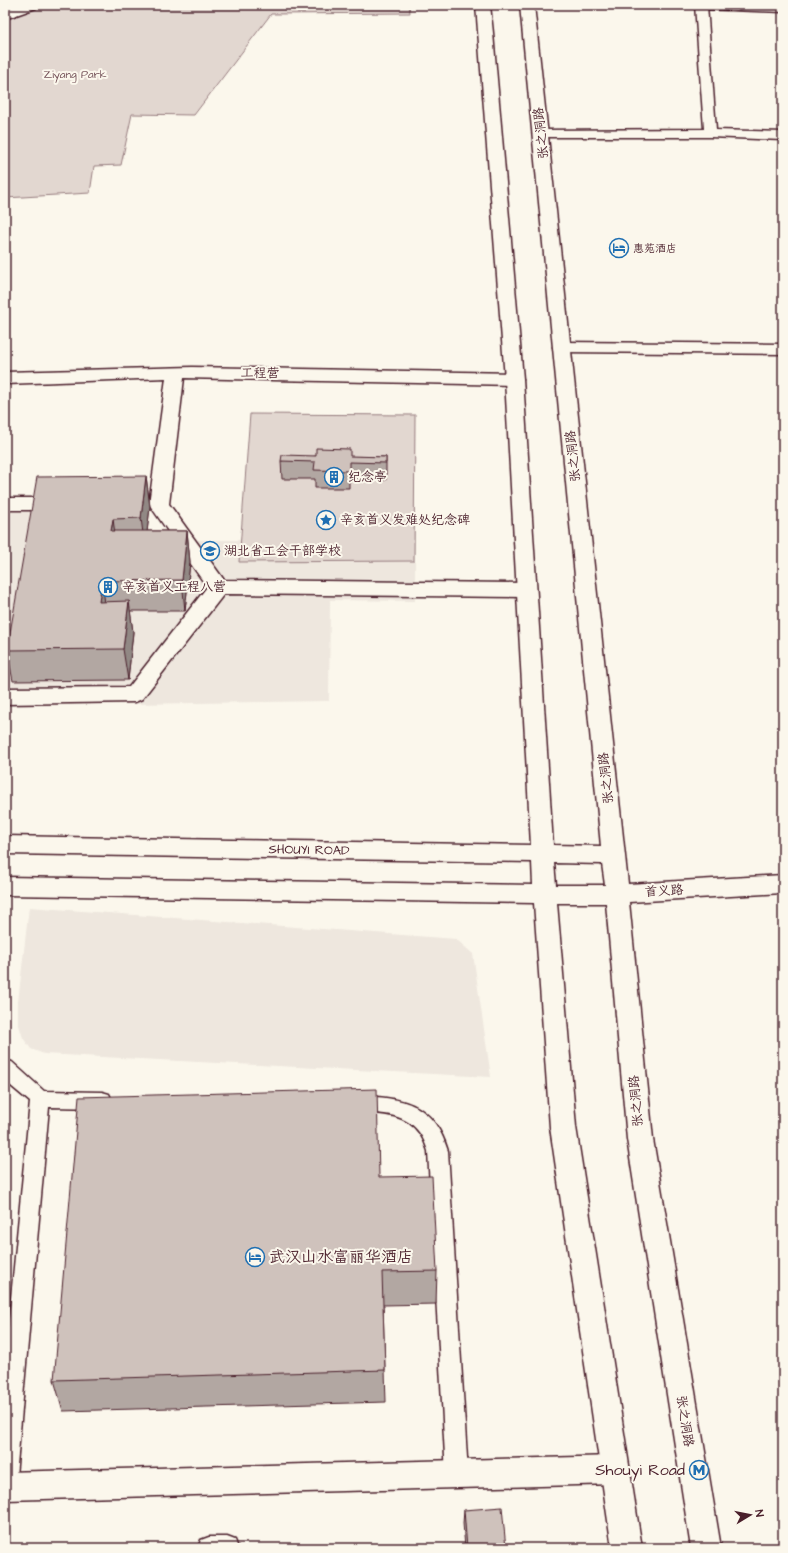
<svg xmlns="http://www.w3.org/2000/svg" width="788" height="1553" viewBox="0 0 788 1553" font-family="'Architects Daughter','LXGW WenKai TC',sans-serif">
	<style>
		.built { fill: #eee7de }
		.green { fill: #e2d7d0; stroke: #967b7e }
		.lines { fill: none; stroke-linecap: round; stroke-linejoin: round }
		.service-casing { stroke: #4a1f2b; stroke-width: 3 }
		.pedestrian-casing { stroke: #4a1f2b; stroke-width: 3 }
		.minor-casing { stroke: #4a1f2b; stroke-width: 3 }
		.tertiary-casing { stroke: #4a1f2b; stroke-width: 3 }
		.secondary-casing { stroke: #4a1f2b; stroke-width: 3 }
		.service { fill: #fbf7ec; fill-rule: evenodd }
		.pedestrian { fill: #fbf7ec; fill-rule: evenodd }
		.minor { fill: #fbf7ec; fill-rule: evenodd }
		.tertiary { fill: #fbf7ec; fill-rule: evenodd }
		.secondary { fill: #fbf7ec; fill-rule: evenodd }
		.wall { fill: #b2a7a2; stroke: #4a1f2b }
		.shaded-wall { fill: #918884; stroke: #4a1f2b }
		.building { fill: #cfc2bc; stroke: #4a1f2b }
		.labels { text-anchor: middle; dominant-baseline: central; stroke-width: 4; stroke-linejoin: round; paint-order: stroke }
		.far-park-label { font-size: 11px; fill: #704d54; stroke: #fbf7ec }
		.far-poi-label { font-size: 11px; fill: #4a1f2b; stroke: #fbf7ec; text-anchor: start }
		.street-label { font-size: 13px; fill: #4a1f2b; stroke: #fbf7ec }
		.poi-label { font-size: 13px; fill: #4a1f2b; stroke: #fbf7ec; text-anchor: start }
		.near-poi-label { font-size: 16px; fill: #4a1f2b; stroke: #fbf7ec; text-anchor: start }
	</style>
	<rect width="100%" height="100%" fill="#fbf7ec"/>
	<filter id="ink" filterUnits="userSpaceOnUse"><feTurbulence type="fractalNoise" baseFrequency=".025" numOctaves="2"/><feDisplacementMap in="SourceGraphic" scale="8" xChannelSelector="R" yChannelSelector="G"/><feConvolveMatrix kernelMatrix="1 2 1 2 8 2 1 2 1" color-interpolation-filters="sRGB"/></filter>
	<g filter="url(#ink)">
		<!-- built -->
		<path class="built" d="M 415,415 L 415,601 L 330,600 L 329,701 L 5,706 L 5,508 L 150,507 L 146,540 L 241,540 Z
			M 29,907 L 456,939 L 473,954 L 491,1077 L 44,1054 L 31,1049 L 23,1038 L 18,1022 L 18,1002 Z"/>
		<!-- green -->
		<path class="green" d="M 5,5 L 409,5 L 410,13 L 271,14 L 194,115 L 132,114 L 121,165 L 94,166 L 90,193 L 5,198 Z
			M 250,414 L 415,415 L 414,561 L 239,562 Z"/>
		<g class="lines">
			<defs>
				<path id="service" d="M 695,5 L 707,5 L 716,130 L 783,132 L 783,140 L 710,137 L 537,137 L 535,134 L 537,131 L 541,130 L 704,129 Z
					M 5,1060 L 12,1062 L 44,1091 L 102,1092 L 109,1094 L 112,1100 L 109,1106 L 102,1108 L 49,1107 L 16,1476 L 13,1484 L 5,1487 L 5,1360 L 30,1102 L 5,1081 Z
					M 354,1096 C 400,1097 433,1101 448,1151 L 468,1474 L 465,1482 L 457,1485 L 449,1482 L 446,1474 L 428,1151 C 420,1123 402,1115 375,1113 C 365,1112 356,1113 347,1110 L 344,1104 L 347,1098 Z
					M 209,1537 L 227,1537 L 235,1540 L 238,1548 L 198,1548 L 201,1540 Z"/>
				<path id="pedestrian" d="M 18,5 L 38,5 L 36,8 L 5,19 L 5,10 Z"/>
				<path id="minor" d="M 562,342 L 783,344 L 783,354 L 562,352 L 556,351 L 553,347 L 556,343 Z
					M 192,367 L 514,373 L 520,375 L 523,379 L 520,383 L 514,385 L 184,378 L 169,504 L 224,580 L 526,583 L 533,585 L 536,590 L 533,595 L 526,597 L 224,594 L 142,699 L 135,702 L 5,704 L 5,688 L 129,687 L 207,587 L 149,504 L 166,378 L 5,384 L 5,372 Z
					M 5,498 L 61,498 L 68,500 L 71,504 L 68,508 L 61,510 L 5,510 Z
					M 615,1456 L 625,1460 L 629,1470 L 625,1480 L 615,1484 L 5,1500 L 5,1472 Z"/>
				<path id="tertiary" d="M 695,5 L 783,5 L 783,12 L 702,9 L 697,8 Z"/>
				<path id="secondary" d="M 476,5 L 490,5 L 493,33 L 523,379 L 553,845 L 601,846 L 520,5 L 534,5 L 628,884 L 783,875 L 783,893 L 629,902 L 653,1139 L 721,1548 L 691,1548 L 627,1139 L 606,903 L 557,903 L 576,1127 L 642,1548 L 612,1548 L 550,1127 L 534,903 L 5,895 L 5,877 L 533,885 L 532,862 L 5,854 L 5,836 L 531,845 L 505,379 ZM 554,863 L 602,864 L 605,885 L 556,885 Z"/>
			</defs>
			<!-- service casing -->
			<use href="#service" class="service-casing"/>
			<!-- pedestrian casing -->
			<use href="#pedestrian" class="pedestrian-casing"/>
			<!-- minor casing -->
			<use href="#minor" class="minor-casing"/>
			<!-- tertiary casing -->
			<use href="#tertiary" class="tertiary-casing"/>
			<!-- secondary casing -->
			<use href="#secondary" class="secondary-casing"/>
			<!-- service -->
			<use href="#service" class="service"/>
			<!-- pedestrian -->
			<use href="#pedestrian" class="pedestrian"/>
			<!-- minor -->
			<use href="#minor" class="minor"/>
			<!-- tertiary -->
			<use href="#tertiary" class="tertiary"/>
			<!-- secondary -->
			<use href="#secondary" class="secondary"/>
		</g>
		<!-- wall -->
		<path class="wall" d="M 316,456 L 386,457 L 386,480 L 349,480 L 349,488 L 315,488 L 315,479 L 282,479 L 281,461 Z
			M 146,476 L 150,507 L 147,531 L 187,531 L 190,562 L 185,611 L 130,611 L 133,632 L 128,680 L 13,681 L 7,650 Z
			M 379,1177 L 437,1271 L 436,1304 L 383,1305 L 385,1370 L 386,1402 L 63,1411 L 54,1380 Z
			M 464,1510 L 506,1548 L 465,1548 L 463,1523 Z"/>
		<!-- shaded-wall -->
		<path class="shaded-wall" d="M 146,476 L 150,507 L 145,549 L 141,518 Z
			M 113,519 L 117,549 L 111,531 Z
			M 187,531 L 190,562 L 185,611 L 182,580 Z
			M 102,581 L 106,611 L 99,602 Z
			M 129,601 L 133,632 L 128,680 L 123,649 Z"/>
		<!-- building -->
		<path class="building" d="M 316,448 L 350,449 L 350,456 L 386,457 L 386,463 L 349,462 L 349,471 L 314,470 L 315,462 L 281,461 L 282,455 L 316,456 Z
			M 146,476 L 141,518 L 113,519 L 111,531 L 187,531 L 182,580 L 102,581 L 99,602 L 129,601 L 123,649 L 7,650 L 37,477 Z
			M 377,1089 L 379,1177 L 432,1176 L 437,1271 L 382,1272 L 385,1370 L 54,1380 L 79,1097 Z
			M 502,1507 L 506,1548 L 467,1548 L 464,1510 Z"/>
	</g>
	<!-- icons -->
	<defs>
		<symbol id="hotel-ring" viewBox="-11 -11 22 22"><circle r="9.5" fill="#fbf7ec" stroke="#1f6fb2" stroke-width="1.5"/><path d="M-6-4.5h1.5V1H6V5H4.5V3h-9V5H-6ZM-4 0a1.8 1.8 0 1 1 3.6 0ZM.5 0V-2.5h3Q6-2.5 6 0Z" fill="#1f6fb2"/></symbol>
		<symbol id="building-ring" viewBox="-11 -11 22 22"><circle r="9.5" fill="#fbf7ec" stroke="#1f6fb2" stroke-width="1.5"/><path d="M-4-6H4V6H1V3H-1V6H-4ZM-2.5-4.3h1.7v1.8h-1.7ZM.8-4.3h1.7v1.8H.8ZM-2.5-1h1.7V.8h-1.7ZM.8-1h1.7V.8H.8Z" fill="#1f6fb2"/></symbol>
		<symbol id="sight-ring" viewBox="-11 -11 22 22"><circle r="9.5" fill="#fbf7ec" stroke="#1f6fb2" stroke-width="1.5"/><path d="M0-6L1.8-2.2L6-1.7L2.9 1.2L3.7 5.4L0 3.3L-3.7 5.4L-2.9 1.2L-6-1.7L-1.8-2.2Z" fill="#1f6fb2"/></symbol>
		<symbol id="school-ring" viewBox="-11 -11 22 22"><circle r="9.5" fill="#fbf7ec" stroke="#1f6fb2" stroke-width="1.5"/><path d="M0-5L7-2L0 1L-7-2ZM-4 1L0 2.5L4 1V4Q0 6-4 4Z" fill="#1f6fb2"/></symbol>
		<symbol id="metro-ring" viewBox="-11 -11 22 22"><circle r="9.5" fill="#fbf7ec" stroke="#1f6fb2" stroke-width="1.5"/><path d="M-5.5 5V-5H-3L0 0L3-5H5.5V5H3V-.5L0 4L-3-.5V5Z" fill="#1f6fb2"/></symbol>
	</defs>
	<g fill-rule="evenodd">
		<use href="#hotel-ring" x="608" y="237" width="22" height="22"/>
		<use href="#building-ring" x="323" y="466" width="22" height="22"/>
		<use href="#sight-ring" x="315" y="509" width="22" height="22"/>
		<use href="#school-ring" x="199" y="540" width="22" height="22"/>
		<use href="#building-ring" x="97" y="576" width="22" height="22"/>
		<use href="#hotel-ring" x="244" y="1246" width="22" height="22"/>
		<use href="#metro-ring" x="688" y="1459" width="22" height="22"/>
	</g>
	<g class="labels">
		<!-- far-park labels -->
		<g class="far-park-label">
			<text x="75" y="74">Ziyang Park</text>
		</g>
		<!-- far-poi labels -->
		<g class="far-poi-label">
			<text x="633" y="248">惠苑酒店</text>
		</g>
		<!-- street labels -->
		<g class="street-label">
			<text transform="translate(541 133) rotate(-96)">张之洞路</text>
			<text transform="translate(260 373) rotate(1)">工程营</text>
			<text transform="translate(573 456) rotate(-96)">张之洞路</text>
			<text transform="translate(606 778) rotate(-96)">张之洞路</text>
			<text transform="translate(309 850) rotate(1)">SHOUYI ROAD</text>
			<text transform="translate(664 891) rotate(-4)">首义路</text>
			<text transform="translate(636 1101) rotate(-95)">张之洞路</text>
			<text transform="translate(685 1421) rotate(81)">张之洞路</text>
		</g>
		<!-- poi labels -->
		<g class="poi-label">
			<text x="348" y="477">纪念亭</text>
			<text x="340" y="520">辛亥首义发难处纪念碑</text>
			<text x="224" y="551">湖北省工会干部学校</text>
			<text x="122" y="587">辛亥首义工程八营</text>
		</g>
		<!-- near-poi labels -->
		<g class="near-poi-label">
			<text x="269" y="1257">武汉山水富丽华酒店</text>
			<text x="685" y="1470" text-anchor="end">Shouyi Road</text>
		</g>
	</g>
	<!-- margin -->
	<rect width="788" height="1553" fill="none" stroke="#fbf7ec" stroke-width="20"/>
	<rect x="10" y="10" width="768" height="1533" fill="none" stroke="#4a1f2b" stroke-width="1.5" filter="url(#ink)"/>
	<!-- north arrow -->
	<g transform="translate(750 1515) rotate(80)" stroke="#fbf7ec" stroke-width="3" paint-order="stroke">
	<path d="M0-3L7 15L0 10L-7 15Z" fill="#4a1f2b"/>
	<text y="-6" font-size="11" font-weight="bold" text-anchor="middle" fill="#4a1f2b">N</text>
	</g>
</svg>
